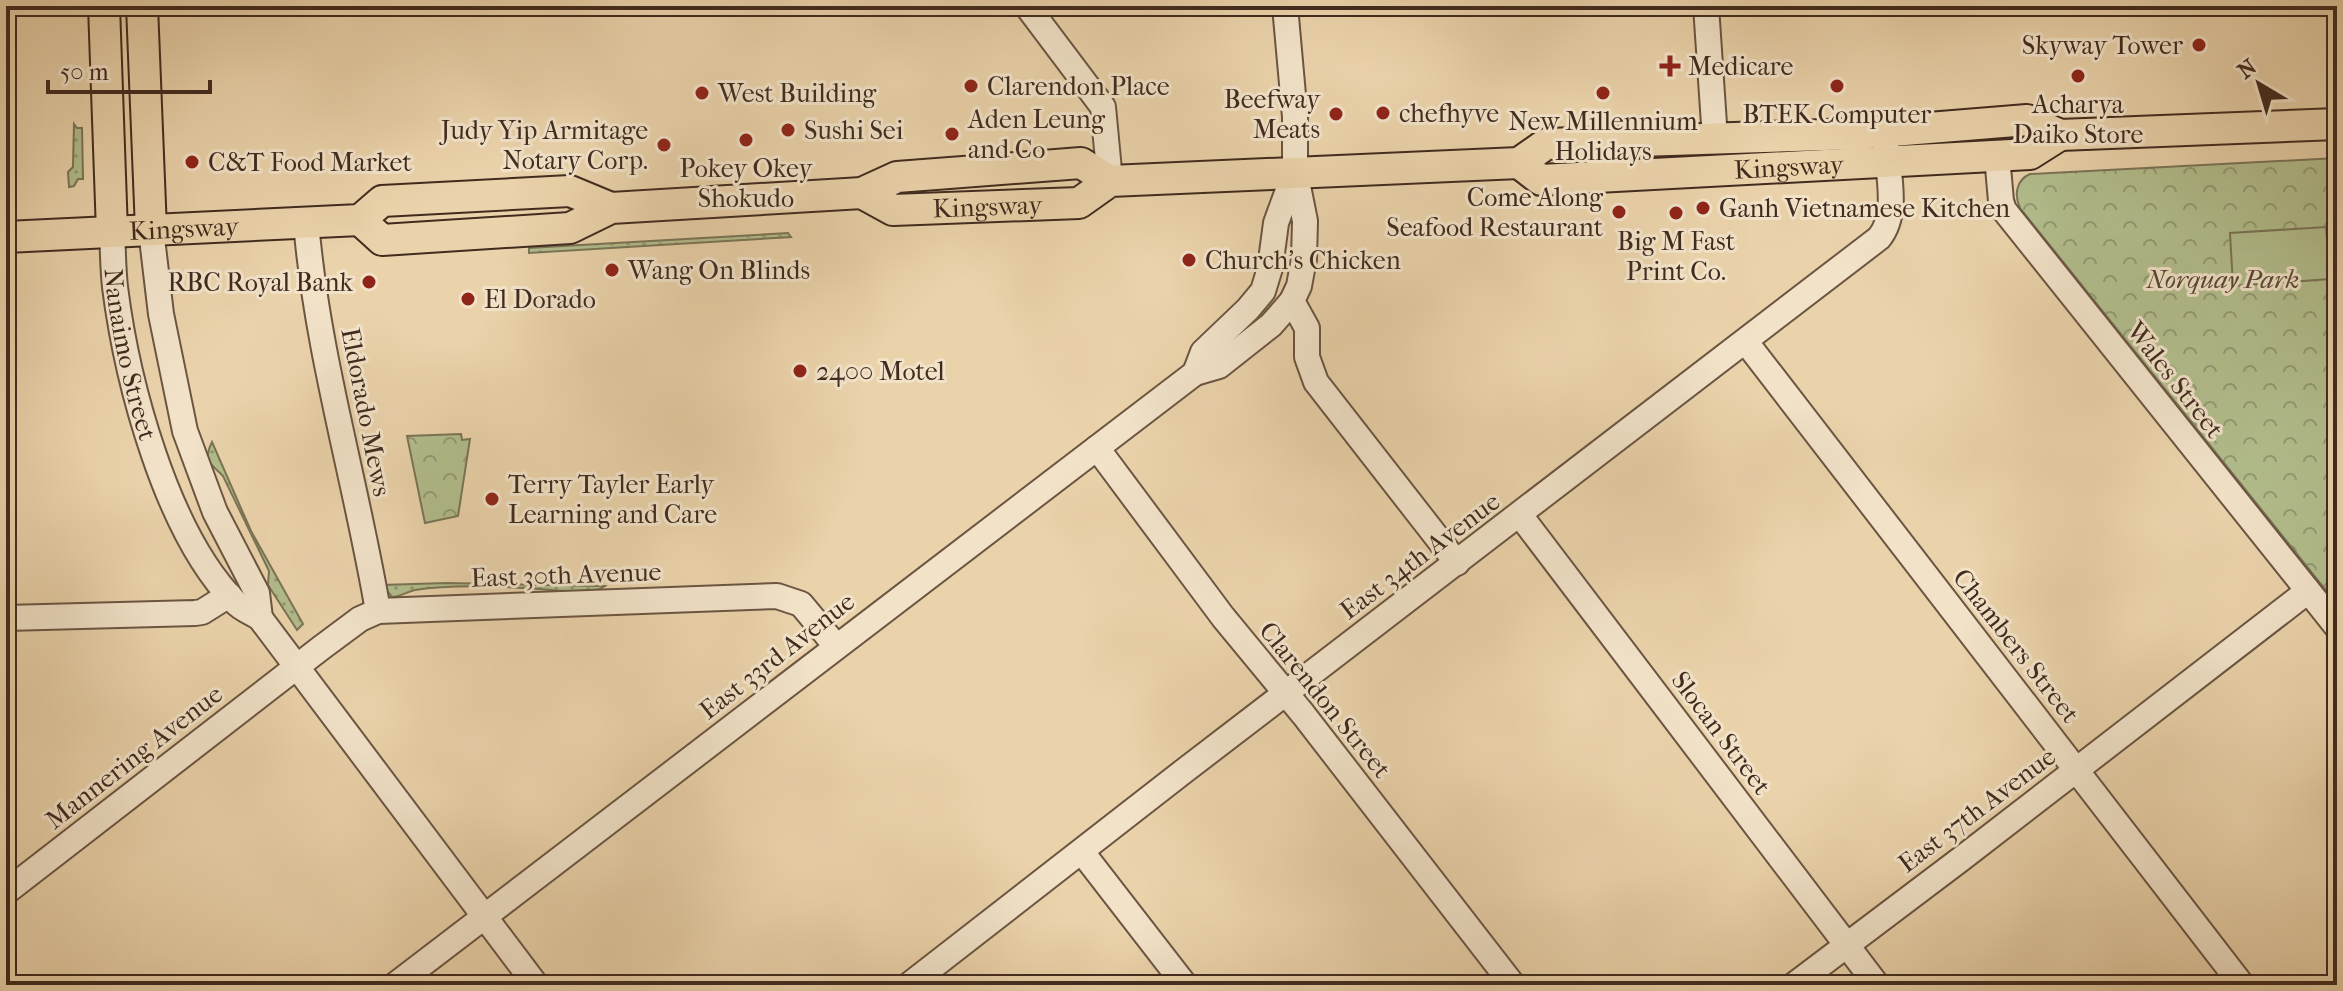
<svg xmlns="http://www.w3.org/2000/svg" width="2343" height="991" viewBox="0 0 2343 991" font-family="'IM FELL French Canon',serif">
	<style>
		.grass { fill: url(#grass-dots); stroke: #7a7456; stroke-width: 2 }
		.park { fill: url(#park-crowns); stroke: #7a7456; stroke-width: 2 }
		.pitch { fill: #b2bd8c; stroke: #7a7456; stroke-width: 2 }
		.lines { fill: none; stroke-linecap: round; stroke-linejoin: round }
		.minor-casing { stroke: #6b5542; stroke-width: 28 }
		.major-casing { stroke: #412b1f; stroke-width: 34 }
		.minor { stroke: #f1e2c8; stroke-width: 24 }
		.major { stroke: #ead2aa; stroke-width: 30 }
		.poi-dot { fill: #8f2418; stroke: #f1e2c8; stroke-width: 3 }
		.labels { text-anchor: middle; dominant-baseline: central; stroke-width: 6; stroke-linejoin: round; paint-order: stroke }
		.poi-label { font-size: 26px; fill: #412b1f; stroke: #f1e2c8; text-anchor: start }
		.street-label { font-size: 26px; fill: #412b1f; stroke: #f1e2c8 }
		.park-label { font-size: 26px; font-style: italic; fill: #584835; stroke: #f1e2c8 }
	</style>
	<defs>
		<pattern id="grass-dots" width="8" height="8" patternUnits="userSpaceOnUse" patternTransform="scale(2)"><rect width="8" height="8" fill="#b2bd8c"/><path d="M2 2h.1M6 6h.1" fill="none" stroke="#929a72" stroke-width="1.8" stroke-linecap="round"/></pattern>
		<pattern id="park-crowns" width="20" height="18" patternUnits="userSpaceOnUse" patternTransform="scale(2)"><rect width="20" height="18" fill="#b2bd8c"/><path d="M2 6a3 3 0 1 1 6 0M12 15a3 3 0 1 1 6 0" fill="none" stroke="#929a72"/></pattern>
	</defs>
	<rect width="100%" height="100%" fill="#ead2aa"/>
	<filter id="stains"><feTurbulence type="fractalNoise" baseFrequency=".0025" numOctaves="4"/><feColorMatrix values="0 0 0 0 .2 0 0 0 0 .09 0 0 0 0 .02 0 0 0 .5 -.17"/></filter>
	<radialGradient id="worn" r=".72"><stop offset=".6" stop-color="#630" stop-opacity="0"/><stop offset="1" stop-color="#630" stop-opacity=".3"/></radialGradient>
	<!-- grass -->
	<path class="grass" d="M 74,124 L 77,128 L 82,128 L 83,179 L 78,179 L 74,186 L 69,187 L 68,172 L 73,167 Z
		M 788,233 L 791,237 L 529,253 L 529,248 Z
		M 212,442 L 251,531 L 303,624 L 297,630 L 268,585 L 269,571 L 223,476 C 211,463 202,463 212,442 Z
		M 447,583 L 602,586 L 605,586 C 593,596 554,590 538,589 C 498,586 454,584 415,590 C 406,592 401,597 392,597 L 382,585 Z"/>
	<!-- park -->
	<path class="park" d="M 2337,158 L 2337,604 L 2020,208 C 2014,195 2016,180 2030,174 Z
		M 461,434 L 462,440 L 470,439 L 458,516 L 425,523 L 407,436 Z"/>
	<!-- pitch -->
	<path class="pitch" d="M 2326,227 L 2330,279 L 2233,286 L 2230,233 Z"/>
	<g class="lines">
		<defs>
			<g id="minor">
				<path d="M 1027,6 L 1103,107 L 1110,181"/>
				<path d="M 1706,6 L 1715,139"/>
				<path d="M 1997,156 L 2001,201 L 2004,210 L 2337,627"/>
				<path d="M 306,222 C 317,354 356,481 378,611"/>
				<path d="M 151,230 L 161,314 L 185,431 L 215,512 L 257,593 L 260,618"/>
				<path id="s1" d="M 112,232 C 113,250 113,269 115,287 C 127,382 166,532 235,602 C 241,609 252,613 260,618 L 536,985"/>
				<path d="M 1292,301 L 1307,328 L 1307,357 L 1316,382 L 1457,563"/>
				<path d="M 1746,342 L 2242,985"/>
				<path d="M 1195,373 L 1203,352 L 1248,309 L 1263,291 L 1270,268 L 1276,223 L 1295,171"/>
				<path d="M 1097,448 L 1223,617 L 1303,714 L 1513,985"/>
				<path d="M 1520,515 L 1877,985"/>
				<path d="M 6,618 L 195,613 L 202,612 L 229,595"/>
				<path d="M 1082,852 L 1185,985"/>
				<path d="M 6,892 L 321,648 L 360,619 L 378,611 L 777,596 L 801,604 L 836,646"/>
				<path d="M 395,985 L 1195,373 L 1219,366 L 1271,325 L 1292,301 L 1299,286 L 1304,259 L 1305,221 L 1295,171 L 1295,117 L 1285,6"/>
				<path d="M 909,985 L 1184,771 L 1879,238 C 1899,214 1888,173 1886,144"/>
				<path d="M 1794,985 L 1961,859 L 2308,591"/>
			</g>
			<g id="major">
				<path d="M 104,6 L 112,232"/>
				<path d="M 142,6 L 151,230"/>
				<path id="s2" d="M 1519,163 L 1541,180 L 2030,154 L 2060,135"/>
				<path id="s3" d="M 862,193 L 893,210 L 1079,203 L 1110,181 L 1519,163 L 1546,144 L 1855,134 L 2027,120 L 2060,135 L 2337,124"/>
				<path d="M 360,220 L 382,240 L 570,228 L 611,208 L 862,193 L 897,177 L 1081,163 L 1110,181"/>
				<path id="s4" d="M 6,237 L 360,220 L 382,201 L 570,191 L 611,208"/>
			</g>
		</defs>
		<!-- minor casing -->
		<use href="#minor" class="minor-casing"/>
		<!-- major casing -->
		<use href="#major" class="major-casing"/>
		<!-- minor -->
		<use href="#minor" class="minor"/>
		<!-- major -->
		<use href="#major" class="major"/>
	</g>
	<!-- markers -->
	<g class="poi-dot">
		<circle cx="2199" cy="45" r="8"/>
		<path d="M1666 54h8v8h8v8h-8v8h-8v-8h-8v-8h8z"/>
		<circle cx="2078" cy="76" r="8"/>
		<circle cx="971" cy="86" r="8"/>
		<circle cx="1837" cy="86" r="8"/>
		<circle cx="702" cy="93" r="8"/>
		<circle cx="1603" cy="93" r="8"/>
		<circle cx="1383" cy="113" r="8"/>
		<circle cx="1336" cy="114" r="8"/>
		<circle cx="788" cy="130" r="8"/>
		<circle cx="952" cy="134" r="8"/>
		<circle cx="746" cy="140" r="8"/>
		<circle cx="664" cy="145" r="8"/>
		<circle cx="192" cy="162" r="8"/>
		<circle cx="1703" cy="208" r="8"/>
		<circle cx="1619" cy="212" r="8"/>
		<circle cx="1676" cy="213" r="8"/>
		<circle cx="1189" cy="260" r="8"/>
		<circle cx="612" cy="270" r="8"/>
		<circle cx="369" cy="282" r="8"/>
		<circle cx="468" cy="299" r="8"/>
		<circle cx="800" cy="371" r="8"/>
		<circle cx="492" cy="499" r="8"/>
	</g>
	<g class="labels">
		<!-- poi labels -->
		<g class="poi-label">
			<text x="2183" y="45" text-anchor="end">Skyway Tower</text>
			<text x="1688" y="66">Medicare</text>
			<text x="987" y="86">Clarendon Place</text>
			<text x="718" y="93">West Building</text>
			<text x="1320" y="99" text-anchor="end">Beefway<tspan x="1320" dy="30">Meats</tspan></text>
			<text x="2078" y="104" text-anchor="middle">Acharya<tspan x="2078" dy="30">Daiko Store</tspan></text>
			<text x="1399" y="113">chefhyve</text>
			<text x="1837" y="114" text-anchor="middle">BTEK Computer</text>
			<text x="968" y="119">Aden Leung<tspan x="968" dy="30">and Co</tspan></text>
			<text x="1603" y="121" text-anchor="middle">New Millennium<tspan x="1603" dy="30">Holidays</tspan></text>
			<text x="648" y="130" text-anchor="end">Judy Yip Armitage<tspan x="648" dy="30">Notary Corp.</tspan></text>
			<text x="804" y="130">Sushi Sei</text>
			<text x="208" y="162">C&amp;T Food Market</text>
			<text x="746" y="168" text-anchor="middle">Pokey Okey<tspan x="746" dy="30">Shokudo</tspan></text>
			<text x="1603" y="197" text-anchor="end">Come Along<tspan x="1603" dy="30">Seafood Restaurant</tspan></text>
			<text x="1719" y="208">Ganh Vietnamese Kitchen</text>
			<text x="1676" y="241" text-anchor="middle">Big M Fast<tspan x="1676" dy="30">Print Co.</tspan></text>
			<text x="1205" y="260">Church's Chicken</text>
			<text x="628" y="270">Wang On Blinds</text>
			<text x="353" y="282" text-anchor="end">RBC Royal Bank</text>
			<text x="484" y="299">El Dorado</text>
			<text x="816" y="371">2400 Motel</text>
			<text x="508" y="484">Terry Tayler Early<tspan x="508" dy="30">Learning and Care</tspan></text>
		</g>
		<!-- street labels -->
		<g class="street-label">
			<text stroke="none"><textPath href="#s2" startOffset="276">Kingsway</textPath></text>
			<text stroke="none"><textPath href="#s3" startOffset="130">Kingsway</textPath></text>
			<text stroke="none"><textPath href="#s4" startOffset="178">Kingsway</textPath></text>
			<text stroke="none"><textPath href="#s1" startOffset="124">Nanaimo Street</textPath></text>
			<text transform="translate(2175 380) rotate(52)">Wales Street</text>
			<text transform="translate(366 412) rotate(79)">Eldorado Mews</text>
			<text transform="translate(1420 556) rotate(-37)">East 34th Avenue</text>
			<text transform="translate(566 575) rotate(-2)">East 30th Avenue</text>
			<text transform="translate(2016 646) rotate(52)">Chambers Street</text>
			<text transform="translate(777 656) rotate(-38)">East 33rd Avenue</text>
			<text transform="translate(1325 700) rotate(51)">Clarendon Street</text>
			<text transform="translate(1721 733) rotate(53)">Slocan Street</text>
			<text transform="translate(134 757) rotate(-38)">Mannering Avenue</text>
			<text transform="translate(1977 810) rotate(-37)">East 37th Avenue</text>
		</g>
		<!-- park labels -->
		<g class="park-label">
			<text x="2223" y="279">Norquay Park</text>
		</g>
	</g>
	<!-- margin -->
	<rect width="2343" height="991" fill="none" stroke="#ead2aa" stroke-width="32"/>
	<rect x="8" y="8" width="2327" height="975" fill="none" stroke="#412b1f" stroke-width="4"/>
	<rect x="16" y="16" width="2311" height="959" fill="none" stroke="#412b1f" stroke-width="2"/>
	<!-- north arrow -->
	<g transform="translate(2259 84) rotate(322)" stroke="#f1e2c8" stroke-width="6" paint-order="stroke">
	<path d="M0-6L14 30L0 20L-14 30Z" fill="#412b1f"/>
	<text y="-12" font-size="22" font-weight="bold" text-anchor="middle" fill="#412b1f">N</text>
	</g>
	<!-- scale -->
	<path d="M48 80v12h162v-12" fill="none" stroke="#412b1f" stroke-width="4"/>
	<text x="60" y="80" font-size="24" fill="#412b1f" stroke="#f1e2c8" stroke-width="6" paint-order="stroke">50 m</text>
	<rect width="100%" height="100%" filter="url(#stains)"/>
	<rect width="100%" height="100%" fill="url(#worn)"/>
</svg>
